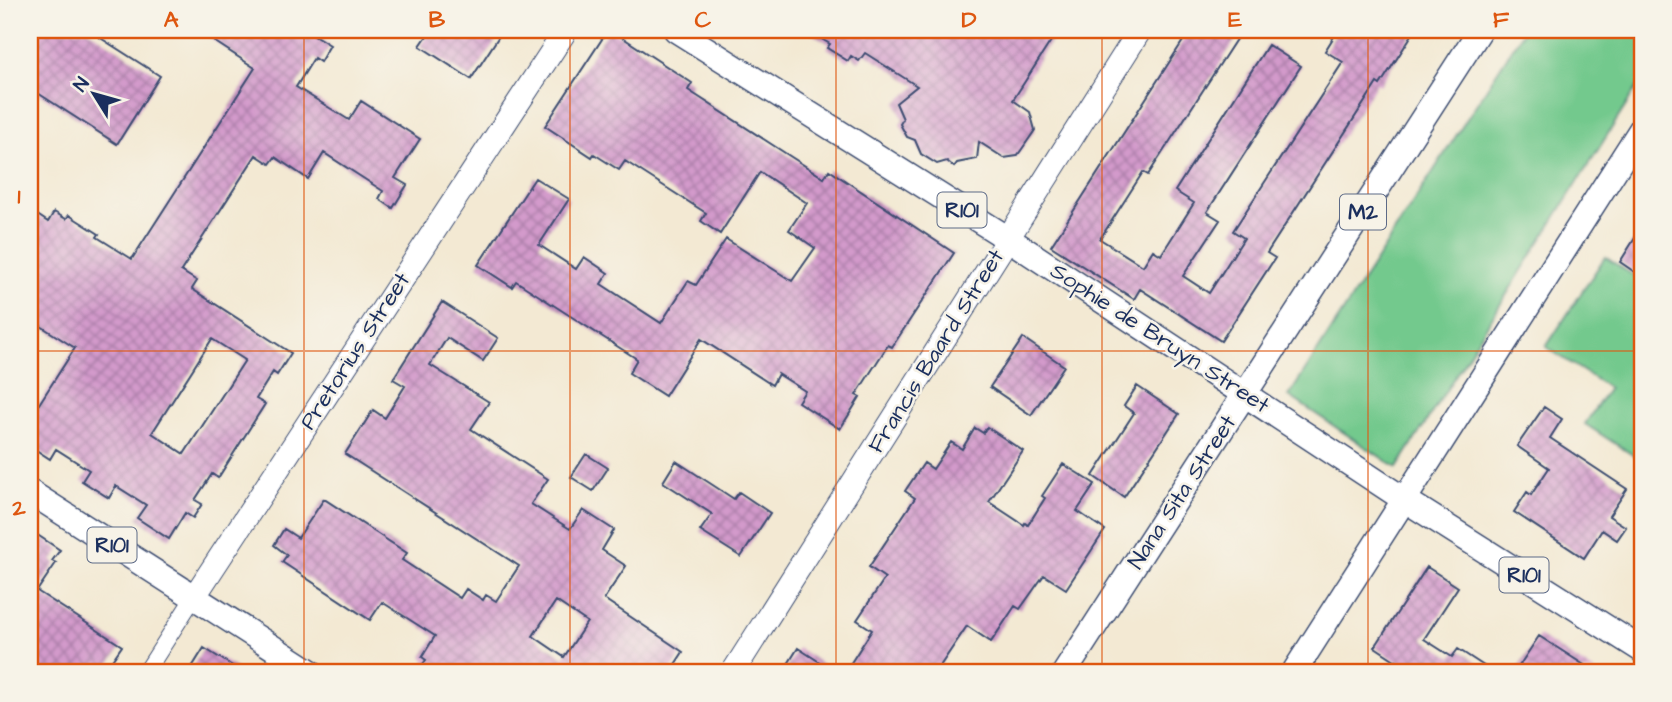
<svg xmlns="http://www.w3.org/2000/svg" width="1672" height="702" viewBox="0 0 1672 702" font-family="'Architects Daughter',sans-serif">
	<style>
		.green { fill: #73c98d; stroke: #477c76; stroke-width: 2 }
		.building { fill: url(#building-cross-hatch); fill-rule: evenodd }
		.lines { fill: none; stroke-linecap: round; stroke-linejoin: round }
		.street-casing { stroke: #3b4b70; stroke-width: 18 }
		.secondary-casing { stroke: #3b4b70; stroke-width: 25 }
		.primary-casing { stroke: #3b4b70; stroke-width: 27 }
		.street { stroke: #fff; stroke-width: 16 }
		.secondary { stroke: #fff; stroke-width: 23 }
		.primary { stroke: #fff; stroke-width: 24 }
		.grid { fill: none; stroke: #de5710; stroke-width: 2; stroke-opacity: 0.55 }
		.labels { text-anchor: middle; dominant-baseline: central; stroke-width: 5; stroke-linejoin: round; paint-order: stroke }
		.shield { fill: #f7f3e8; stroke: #5d6a87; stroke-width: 2 }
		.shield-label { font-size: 21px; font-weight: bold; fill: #1b2f5e }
		.street-label { font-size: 23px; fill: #1b2f5e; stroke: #f7f3e8 }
		.neatline { fill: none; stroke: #de5710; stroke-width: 2.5 }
		.grid-label { font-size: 23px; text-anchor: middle; font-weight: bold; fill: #de5710 }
	</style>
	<defs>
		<pattern id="building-cross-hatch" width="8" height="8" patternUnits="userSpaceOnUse" patternTransform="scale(1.75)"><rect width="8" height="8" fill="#d39acb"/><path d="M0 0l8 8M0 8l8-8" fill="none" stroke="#aa7ea8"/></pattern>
	</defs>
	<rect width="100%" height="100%" fill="#f7f3e8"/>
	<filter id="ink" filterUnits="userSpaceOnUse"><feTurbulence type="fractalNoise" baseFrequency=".0143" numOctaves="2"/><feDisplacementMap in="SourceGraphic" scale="14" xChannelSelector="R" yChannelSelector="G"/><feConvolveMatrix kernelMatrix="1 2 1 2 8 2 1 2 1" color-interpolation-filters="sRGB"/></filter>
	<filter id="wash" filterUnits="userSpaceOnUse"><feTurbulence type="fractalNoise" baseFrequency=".00686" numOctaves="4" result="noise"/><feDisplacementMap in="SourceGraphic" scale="28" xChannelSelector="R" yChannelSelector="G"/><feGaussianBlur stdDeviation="1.57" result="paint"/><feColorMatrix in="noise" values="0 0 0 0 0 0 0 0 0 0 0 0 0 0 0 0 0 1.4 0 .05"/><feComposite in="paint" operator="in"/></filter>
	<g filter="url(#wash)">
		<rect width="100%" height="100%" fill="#f3e9d3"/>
		<!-- green -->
		<path class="green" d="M 1524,30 L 1642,30 L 1642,80 L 1397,468 L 1289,396 Z
			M 1605,257 L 1642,281 L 1642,461 L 1585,424 L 1609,388 L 1546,347 Z"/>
		<g id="blocks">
			<!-- building -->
			<path class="building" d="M 30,30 L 88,30 L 160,76 L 117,144 L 30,88 Z
				M 197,30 L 306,30 L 330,45 L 320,62 L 314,58 L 296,87 L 349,120 L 361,101 L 420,139 L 395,178 L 407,185 L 393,208 L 379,199 L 383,191 L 324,153 L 308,179 L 275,157 L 270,164 L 256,155 L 181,271 L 197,281 L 192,289 L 291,353 L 277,375 L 273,372 L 256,399 L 265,404 L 218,478 L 212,474 L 195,500 L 202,504 L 193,518 L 185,513 L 169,539 L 137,518 L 146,505 L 116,486 L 109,498 L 82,481 L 89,470 L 56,449 L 50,459 L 30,446 L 30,418 L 75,348 L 30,319 L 30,210 L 48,222 L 54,212 L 66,219 L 69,215 L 99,234 L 97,237 L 132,259 L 255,68 ZM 212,339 L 245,360 L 184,454 L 152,433 Z
				M 431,30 L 503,30 L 471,79 L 420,46 Z
				M 608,30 L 611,30 L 692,83 L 688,90 L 785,153 L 824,178 L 829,170 L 954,253 L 892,347 L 888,345 L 856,395 L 860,397 L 840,429 L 798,402 L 805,391 L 778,374 L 772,385 L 701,339 L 665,396 L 629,373 L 637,359 L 516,281 L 512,287 L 478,265 L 535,178 L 569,199 L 539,245 L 576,269 L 584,257 L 608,273 L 601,284 L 661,323 L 688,281 L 696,285 L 726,239 L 792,281 L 815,248 L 789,230 L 807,203 L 760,172 L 720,234 L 701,221 L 706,213 L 625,161 L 619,170 L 594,154 L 592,157 L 545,126 Z
				M 806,30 L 1058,30 L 1013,100 L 1030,112 L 1035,130 L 1022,149 L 1017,156 L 1004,158 L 979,142 L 977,159 L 957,163 L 954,167 L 947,161 L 937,164 L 921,154 L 915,140 L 907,137 L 900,124 L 903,119 L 896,103 L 917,86 L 865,53 L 859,61 L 851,56 L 848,61 L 827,48 L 830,44 Z
				M 1190,30 L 1242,30 L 1148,175 L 1143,172 L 1100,239 L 1143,266 L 1153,250 L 1161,255 L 1194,203 L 1175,191 L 1268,45 L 1301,66 L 1207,212 L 1220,220 L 1183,276 L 1209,293 L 1244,238 L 1233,231 L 1343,62 L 1325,51 L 1338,30 L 1415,30 L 1380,85 L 1377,83 L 1267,253 L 1275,258 L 1221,341 L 1140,289 L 1134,299 L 1051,246 Z
				M 1642,227 L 1642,277 L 1620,262 Z
				M 442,302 L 498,338 L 483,361 L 447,338 L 430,365 L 489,402 L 471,429 L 548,479 L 531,504 L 570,529 L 583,510 L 614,530 L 602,550 L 626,566 L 604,599 L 683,652 L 670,672 L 417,672 L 426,660 L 422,657 L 435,636 L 382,602 L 370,620 L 282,562 L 287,555 L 274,545 L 284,529 L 298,538 L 324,499 L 407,553 L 402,560 L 460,598 L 466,589 L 483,600 L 486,595 L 496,601 L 519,566 L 345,454 L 373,410 L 385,418 L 405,386 L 393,379 ZM 556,601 L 587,622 L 564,657 L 533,636 Z
				M 1023,338 L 1064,366 L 1031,415 L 990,387 Z
				M 1137,386 L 1179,414 L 1124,497 L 1093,476 L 1134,413 L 1124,406 Z
				M 1544,407 L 1562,419 L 1550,438 L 1627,489 L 1609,516 L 1626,527 L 1617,540 L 1602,530 L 1584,558 L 1514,512 L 1527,492 L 1531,495 L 1549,468 L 1517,446 Z
				M 987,427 L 1023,451 L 989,502 L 1024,525 L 1025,523 L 1028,525 L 1045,498 L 1042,496 L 1063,464 L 1095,484 L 1077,511 L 1105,530 L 1066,589 L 1044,575 L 1020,609 L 1015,606 L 991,642 L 967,626 L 936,672 L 845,672 L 872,630 L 857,620 L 885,578 L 869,567 L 915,498 L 905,491 L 924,463 L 933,469 L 951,442 L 962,449 L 975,428 L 983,433 Z
				M 586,454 L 608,468 L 593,491 L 571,477 Z
				M 676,461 L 734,499 L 739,492 L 770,513 L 741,557 L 700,531 L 712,514 L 663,482 Z
				M 30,530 L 60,550 L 52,561 L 56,563 L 37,591 L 122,646 L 104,672 L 30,672 Z
				M 1427,567 L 1458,587 L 1424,639 L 1452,657 L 1458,649 L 1493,672 L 1413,672 L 1375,647 Z
				M 1539,636 L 1595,672 L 1515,672 Z
				M 204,648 L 242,672 L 189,672 Z
				M 798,648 L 835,672 L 783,672 Z"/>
		</g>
	</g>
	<g filter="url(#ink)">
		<use href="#blocks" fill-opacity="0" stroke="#3b4b70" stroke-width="2"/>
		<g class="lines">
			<defs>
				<path id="street" d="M 146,672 L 194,597"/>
				<path id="secondary" d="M 194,597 L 566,30
					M 733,672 L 1140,30"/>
				<path id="primary" d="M 676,30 L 1007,238 L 1405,500 L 1642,650
					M 30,492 L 311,672
					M 1065,672 L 1480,30
					M 1294,672 L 1642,128"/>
			</defs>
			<!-- street casing -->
			<use href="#street" class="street-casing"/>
			<!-- secondary casing -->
			<use href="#secondary" class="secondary-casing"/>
			<!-- primary casing -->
			<use href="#primary" class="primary-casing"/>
			<!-- street -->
			<use href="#street" class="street"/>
			<!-- secondary -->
			<use href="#secondary" class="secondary"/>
			<!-- primary -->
			<use href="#primary" class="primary"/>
		</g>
	</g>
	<!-- grid -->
	<path class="grid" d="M 304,30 L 304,672M 570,30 L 570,672M 836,30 L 836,672M 1102,30 L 1102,672M 1368,30 L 1368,672M 30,351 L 1642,351"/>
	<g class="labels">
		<!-- shield labels -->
		<g class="shield">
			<rect x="937.5" y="192.5" width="49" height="35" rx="5"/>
			<rect x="1340" y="194.5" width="46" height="35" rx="5"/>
			<rect x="87.5" y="527.5" width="49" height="35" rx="5"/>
			<rect x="1499.5" y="557.5" width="49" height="35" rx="5"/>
		</g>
		<g class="shield-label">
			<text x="962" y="210">R101</text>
			<text x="1363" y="212">M2</text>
			<text x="112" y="545">R101</text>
			<text x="1524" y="575">R101</text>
		</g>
		<!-- street labels -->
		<g class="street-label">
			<text transform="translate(1160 338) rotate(33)">Sophie de Bruyn Street</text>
			<text transform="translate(355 351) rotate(-57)">Pretorius Street</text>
			<text transform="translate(936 351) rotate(-58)">Francis Baard Street</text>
			<text transform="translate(1182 492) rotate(-57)">Nana Sita Street</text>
		</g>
	</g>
	<!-- margin -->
	<rect width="1672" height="702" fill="none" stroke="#f7f3e8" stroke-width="77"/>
	<!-- north arrow -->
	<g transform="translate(94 94) rotate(307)" stroke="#f7f3e8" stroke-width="5" paint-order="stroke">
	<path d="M0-5L12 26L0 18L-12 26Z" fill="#1b2f5e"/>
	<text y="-10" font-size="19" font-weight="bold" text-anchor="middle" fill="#1b2f5e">N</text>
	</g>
	<rect x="38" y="38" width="1596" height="626" class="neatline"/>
	<g class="grid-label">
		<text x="171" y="27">A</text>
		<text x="437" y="27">B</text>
		<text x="703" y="27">C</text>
		<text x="969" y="27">D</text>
		<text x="1235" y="27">E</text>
		<text x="1501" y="27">F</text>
		<text x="19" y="203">1</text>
		<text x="19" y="515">2</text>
	</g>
</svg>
